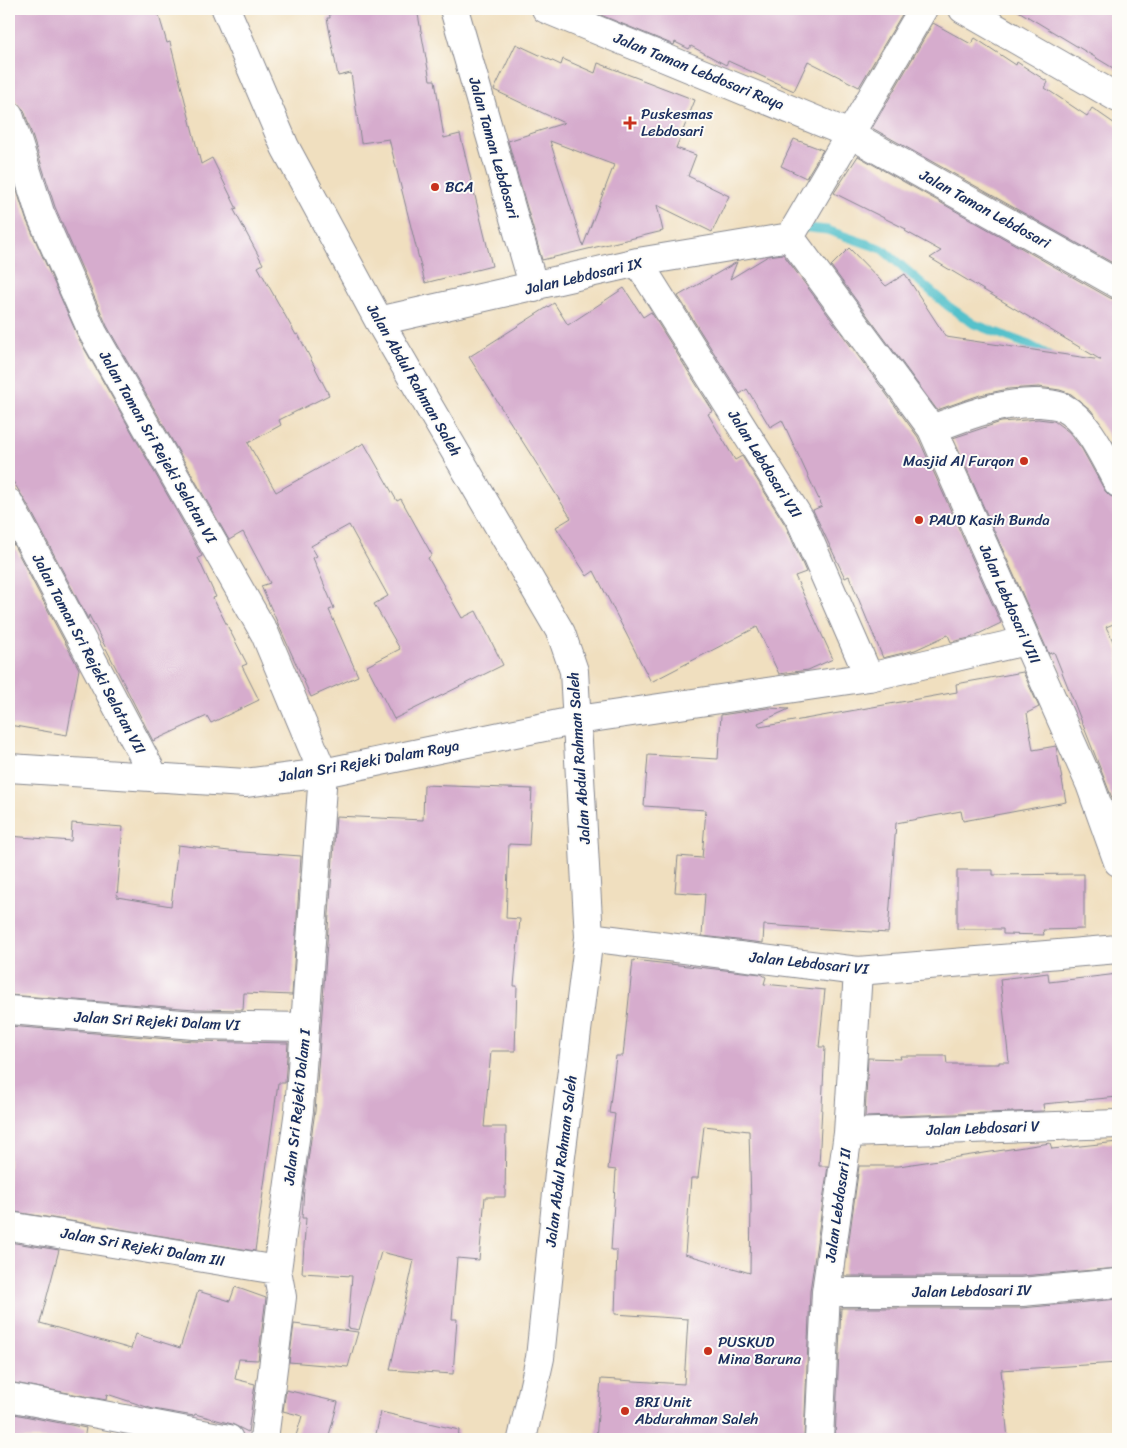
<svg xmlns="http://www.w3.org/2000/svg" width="1127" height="1448" viewBox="0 0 1127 1448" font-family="Sriracha,sans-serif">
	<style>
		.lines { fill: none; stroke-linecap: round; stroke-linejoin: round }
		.stream { stroke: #54c1cb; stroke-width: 9 }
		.building { fill: #d6accd; fill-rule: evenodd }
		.minor-casing { stroke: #86878e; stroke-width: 30 }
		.minor { stroke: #fff; stroke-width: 28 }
		.poi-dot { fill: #c8321e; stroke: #fdfcf7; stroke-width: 2 }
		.labels { text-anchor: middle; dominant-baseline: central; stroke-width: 4; stroke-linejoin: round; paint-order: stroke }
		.street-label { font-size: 15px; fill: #1b2f5e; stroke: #fdfcf7 }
		.poi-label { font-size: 15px; fill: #1b2f5e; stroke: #fdfcf7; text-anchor: start }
	</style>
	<rect width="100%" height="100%" fill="#fdfcf7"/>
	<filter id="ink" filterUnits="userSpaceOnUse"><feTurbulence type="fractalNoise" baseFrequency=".02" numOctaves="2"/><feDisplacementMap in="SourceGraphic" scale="10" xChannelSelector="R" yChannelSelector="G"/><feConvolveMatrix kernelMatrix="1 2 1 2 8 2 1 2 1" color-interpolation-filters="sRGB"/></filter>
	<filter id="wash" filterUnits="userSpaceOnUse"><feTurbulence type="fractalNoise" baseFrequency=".0096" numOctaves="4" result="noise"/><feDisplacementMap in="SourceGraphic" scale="20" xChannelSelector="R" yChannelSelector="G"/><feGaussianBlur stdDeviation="1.12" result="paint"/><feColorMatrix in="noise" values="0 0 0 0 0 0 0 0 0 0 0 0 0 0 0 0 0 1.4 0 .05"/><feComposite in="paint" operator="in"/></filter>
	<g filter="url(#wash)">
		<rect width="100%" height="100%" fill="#f0dfbf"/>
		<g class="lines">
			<!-- stream -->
			<path class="stream" d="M 800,227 L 827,230 L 882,249 L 948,306 L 974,324 L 1029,345 L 1052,357"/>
		</g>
		<g id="blocks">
			<!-- building -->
			<path class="building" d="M 9,9 L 157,9 L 167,43 L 170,42 L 201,164 L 212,158 L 237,209 L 234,210 L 263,264 L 258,267 L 296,335 L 298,334 L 329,395 L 279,420 L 281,425 L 248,443 L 276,492 L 364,443 L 397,501 L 401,499 L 432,555 L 428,558 L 462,618 L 476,611 L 503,665 L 394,719 L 367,666 L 400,649 L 374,604 L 388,596 L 349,525 L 311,546 L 317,556 L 313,558 L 334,608 L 329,610 L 358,676 L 311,697 L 261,586 L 270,583 L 243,532 L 229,540 L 107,326 L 55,207 L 24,110 L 16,102 L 9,70 Z
				M 329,9 L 417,9 L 430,80 L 435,80 L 444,138 L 460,134 L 492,266 L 425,283 L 389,139 L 361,143 L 351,73 L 338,76 L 327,18 L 330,18 Z
				M 586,9 L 899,9 L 904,11 L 859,87 L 808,61 L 794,91 L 728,61 L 726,65 L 691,46 L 689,49 L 675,42 L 674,45 Z
				M 1015,9 L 1118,9 L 1118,71 Z
				M 933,23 L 971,44 L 975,38 L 1016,65 L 1017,62 L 1048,82 L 1045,88 L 1087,116 L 1092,108 L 1118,126 L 1118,266 L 872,128 Z
				M 516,44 L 561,65 L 563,59 L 595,73 L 598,63 L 695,100 L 676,148 L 696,155 L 688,176 L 729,196 L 712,232 L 657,205 L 663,231 L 542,260 L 508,141 L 564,123 L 494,90 ZM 550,141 L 614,165 L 583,246 Z
				M 794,139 L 823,150 L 806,178 L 781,166 Z
				M 858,156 L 1110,298 L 1118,300 L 1118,450 L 1091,410 L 1071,394 L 1060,390 L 1039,387 L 1008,389 L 980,395 L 937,410 L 831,266 L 849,248 L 886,286 L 905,274 L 946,337 L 1101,360 L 930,258 L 941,251 L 905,231 L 906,229 L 834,193 Z
				M 9,166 L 26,219 L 79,339 L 202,556 L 198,558 L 216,597 L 213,598 L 247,664 L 242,666 L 259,700 L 211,723 L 207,716 L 153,741 L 89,615 L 88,619 L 29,507 L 9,475 Z
				M 783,254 L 918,437 L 1001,623 L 970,638 L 951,642 L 948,635 L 915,650 L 883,658 L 849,576 L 845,578 L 813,510 L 822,506 L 782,420 L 770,427 L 747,389 L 740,394 L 678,296 L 737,262 L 730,279 L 768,256 Z
				M 624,288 L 643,317 L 651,312 L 713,411 L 708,414 L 735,460 L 742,456 L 786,526 L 806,572 L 795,576 L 833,659 L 808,670 L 779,674 L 757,627 L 651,682 L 594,571 L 587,576 L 556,527 L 571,518 L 469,357 L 554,303 L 568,325 Z
				M 1038,419 L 1054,421 L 1069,432 L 1082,449 L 1105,491 L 1110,496 L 1118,499 L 1118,622 L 1106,627 L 1118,651 L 1118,813 L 1054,652 L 1049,654 L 953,438 L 1001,422 Z
				M 9,536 L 79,669 L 67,735 L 9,725 Z
				M 1023,672 L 1039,707 L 1027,713 L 1033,750 L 1056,746 L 1066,802 L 963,821 L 961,811 L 896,823 L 888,933 L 764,925 L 763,943 L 702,936 L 705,894 L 675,892 L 678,856 L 702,858 L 706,810 L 644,806 L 648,755 L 718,759 L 721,715 L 768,708 L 789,709 L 758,723 L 760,727 L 957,692 L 956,684 Z
				M 424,785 L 532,789 L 529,845 L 509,844 L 506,918 L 520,919 L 514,986 L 517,986 L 515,1051 L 491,1051 L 484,1127 L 506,1127 L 505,1197 L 485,1197 L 479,1260 L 457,1258 L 452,1319 L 457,1319 L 453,1374 L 390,1370 L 414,1260 L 381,1252 L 359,1330 L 348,1328 L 352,1276 L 302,1273 L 306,1218 L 302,1218 L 304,1188 L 315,1111 L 336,816 L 423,820 Z
				M 72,823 L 123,827 L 117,897 L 171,906 L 178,845 L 229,851 L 301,856 L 292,995 L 244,993 L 243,1010 L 195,1009 L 9,995 L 9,836 L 71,841 Z
				M 957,870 L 993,870 L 993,875 L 1084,874 L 1084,929 L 1043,930 L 1044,935 L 1003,934 L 1003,929 L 957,929 Z
				M 633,960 L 761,974 L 766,977 L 764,984 L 825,990 L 819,1047 L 825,1047 L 819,1166 L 828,1166 L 810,1291 L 804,1439 L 596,1439 L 601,1379 L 684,1384 L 688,1319 L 615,1314 L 617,1250 L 611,1250 L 616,1170 L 608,1169 L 615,1114 L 609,1113 L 616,1056 L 623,1056 ZM 704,1126 L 749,1131 L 751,1204 L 750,1273 L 685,1254 L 691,1178 L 698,1178 Z
				M 1048,973 L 1049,982 L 1118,974 L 1118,1097 L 1043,1104 L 1044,1111 L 865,1117 L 868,1058 L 901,1059 L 900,1056 L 946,1056 L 947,1064 L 999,1064 L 999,1062 L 1009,1062 L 1000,979 Z
				M 9,1026 L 193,1041 L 288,1043 L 285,1083 L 278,1083 L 255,1251 L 9,1211 Z
				M 1118,1142 L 1118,1268 L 1021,1276 L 844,1276 L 859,1166 L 899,1166 L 1050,1143 L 1052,1149 Z
				M 9,1242 L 59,1250 L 40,1323 L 131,1349 L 136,1334 L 180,1348 L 198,1291 L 230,1301 L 235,1287 L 266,1298 L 258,1360 L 239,1359 L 235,1379 L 255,1384 L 248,1432 L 232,1424 L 195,1414 L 194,1416 L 153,1409 L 107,1394 L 106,1400 L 9,1382 Z
				M 1118,1299 L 1118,1363 L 1001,1370 L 1008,1439 L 835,1439 L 841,1308 L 1022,1308 Z
				M 294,1324 L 358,1332 L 348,1367 L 289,1362 Z
				M 286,1390 L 338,1402 L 328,1439 L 295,1439 L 302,1416 L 283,1411 Z
				M 381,1412 L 459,1430 L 458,1439 L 397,1439 L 376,1434 Z
				M 9,1413 L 86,1428 L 84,1439 L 9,1439 Z"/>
		</g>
	</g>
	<g filter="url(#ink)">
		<use href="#blocks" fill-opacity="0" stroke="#86878e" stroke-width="1"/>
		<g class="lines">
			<defs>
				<path id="minor" d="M 226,9 L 285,147 L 379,321 L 561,633 L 574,671 L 589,937 L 560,1164 L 540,1358 L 522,1439
					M 454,9 L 534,288
					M 546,9 L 852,135 L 1118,284
					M 963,9 L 1118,98
					M 9,115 L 40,213 L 93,333 L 265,634 L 323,773 L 299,1110 L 277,1270 L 282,1297 L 264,1439
					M 790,237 L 932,429 L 1090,784 L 1118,862
					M 790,237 L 923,9
					M 638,262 L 800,519 L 869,677
					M 379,321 L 638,262 L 790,237
					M 932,429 C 968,415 1000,402 1039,403 C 1046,404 1056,404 1062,407 C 1089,421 1104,458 1118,483
					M 9,503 L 155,778
					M 9,768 L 245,783 L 323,773 L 578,720 L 869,677 L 1026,641
					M 589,937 L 858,971 L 1118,949
					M 9,1010 L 194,1025 L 305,1027
					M 848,1133 L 1118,1124
					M 9,1226 L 277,1270
					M 826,1292 L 1022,1292 L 1118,1283
					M 9,1397 L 229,1439
					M 819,1439 L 826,1292 L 848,1133 L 858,971"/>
			</defs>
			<!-- minor casing -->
			<use href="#minor" class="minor-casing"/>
			<!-- minor -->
			<use href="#minor" class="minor"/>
		</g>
	</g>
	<!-- markers -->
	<g class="poi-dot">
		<path d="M627.5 115.5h5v5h5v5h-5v5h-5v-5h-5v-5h5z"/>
		<circle cx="435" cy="187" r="5"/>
		<circle cx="1024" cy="461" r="5"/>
		<circle cx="919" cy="520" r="5"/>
		<circle cx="708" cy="1351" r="5"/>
		<circle cx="625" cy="1411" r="5"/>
	</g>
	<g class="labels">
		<!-- street labels -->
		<g class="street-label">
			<text transform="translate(699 71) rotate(22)">Jalan Taman Lebdosari Raya</text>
			<text transform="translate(494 148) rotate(74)">Jalan Taman Lebdosari</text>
			<text transform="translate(985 209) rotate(29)">Jalan Taman Lebdosari</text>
			<text transform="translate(584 276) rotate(-13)">Jalan Lebdosari IX</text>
			<text transform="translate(414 380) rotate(60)">Jalan Abdul Rahman Saleh</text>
			<text transform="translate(158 447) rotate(60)">Jalan Taman Sri Rejeki Selatan VI</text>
			<text transform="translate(765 464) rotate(58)">Jalan Lebdosari VII</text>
			<text transform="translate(1010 604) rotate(66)">Jalan Lebdosari VIII</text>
			<text transform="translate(89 654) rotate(62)">Jalan Taman Sri Rejeki Selatan VII</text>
			<text transform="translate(579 758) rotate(-94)">Jalan Abdul Rahman Saleh</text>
			<text transform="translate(369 761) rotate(-10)">Jalan Sri Rejeki Dalam Raya</text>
			<text transform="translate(809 963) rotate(6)">Jalan Lebdosari VI</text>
			<text transform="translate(157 1021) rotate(3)">Jalan Sri Rejeki Dalam VI</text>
			<text transform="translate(297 1107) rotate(-84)">Jalan Sri Rejeki Dalam I</text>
			<text transform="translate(983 1128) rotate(-2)">Jalan Lebdosari V</text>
			<text transform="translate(561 1161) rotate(-83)">Jalan Abdul Rahman Saleh</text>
			<text transform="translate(838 1205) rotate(-82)">Jalan Lebdosari II</text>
			<text transform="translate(143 1247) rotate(10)">Jalan Sri Rejeki Dalam III</text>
			<text transform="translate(972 1291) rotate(-1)">Jalan Lebdosari IV</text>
		</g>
		<!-- poi labels -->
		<g class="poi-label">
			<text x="641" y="114">Puskesmas<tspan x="641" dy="17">Lebdosari</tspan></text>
			<text x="445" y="187">BCA</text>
			<text x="1014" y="461" text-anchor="end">Masjid Al Furqon</text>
			<text x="929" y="520">PAUD Kasih Bunda</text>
			<text x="718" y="1342">PUSKUD<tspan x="718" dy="17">Mina Baruna</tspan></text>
			<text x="635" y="1402">BRI Unit<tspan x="635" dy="17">Abdurahman Saleh</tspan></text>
		</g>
	</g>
	<!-- margin -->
	<rect width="1127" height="1448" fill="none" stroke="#fdfcf7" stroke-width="30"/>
</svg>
